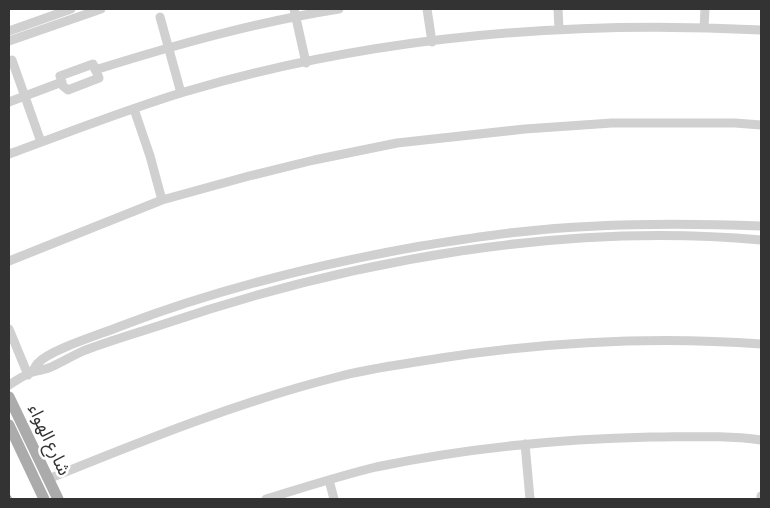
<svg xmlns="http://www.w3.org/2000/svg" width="770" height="508" viewBox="0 0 770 508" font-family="'Sofia Sans Condensed','Noto Sans Arabic',sans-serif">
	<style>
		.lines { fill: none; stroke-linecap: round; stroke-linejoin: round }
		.minor { stroke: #d0d0d0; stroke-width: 9 }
		.major { stroke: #ababab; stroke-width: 11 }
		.rail-casing { stroke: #888; stroke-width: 4 }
		.rail { stroke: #fff; stroke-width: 2; stroke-dasharray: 5.5; stroke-linecap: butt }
		.labels { text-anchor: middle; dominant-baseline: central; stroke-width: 5; stroke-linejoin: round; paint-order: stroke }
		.street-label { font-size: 18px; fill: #333; stroke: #fff }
	</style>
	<rect width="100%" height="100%" fill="#fff"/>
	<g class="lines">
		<!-- minor -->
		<path class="minor" d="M 294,9 L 306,63
			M 427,9 L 432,42
			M 558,9 L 559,29
			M 160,17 L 181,93
			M 704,28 L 705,9
			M 9,31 L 71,9
			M 9,41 L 101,9
			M 12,60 L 41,142
			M 93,64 L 99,78 L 68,90 L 63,86 L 60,76 Z
			M 95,70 C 175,45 256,22 339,9
			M 9,102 L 62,82
			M 134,109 L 150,156 L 162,200
			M 9,154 C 67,133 125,110 184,92 C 370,37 568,20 761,30
			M 9,261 L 162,200 L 249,176 L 314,160 L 397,143 L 525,129 L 612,123 L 735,123 L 761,125
			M 9,329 L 28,375
			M 32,372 C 34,369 36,365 38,363 C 51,349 102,334 121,326 C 218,289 319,264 421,246 C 453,241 486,235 519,232 C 599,223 681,223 761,226
			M 9,385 C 16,381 25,374 33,372 C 39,370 45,370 51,367 C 62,362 72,356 83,351 C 109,341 137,333 164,324 C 352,260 563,222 761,240
			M 525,444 L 530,499
			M 48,479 C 142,441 238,402 337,377 C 370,368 406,364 441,358 C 547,342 654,336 761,344
			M 329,480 L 334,499
			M 266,499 C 302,488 339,476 376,467 C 466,448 559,439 651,437 C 688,437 725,435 761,440
			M 761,499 L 761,496"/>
		<!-- major -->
		<path class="major" d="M 9,397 L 58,499
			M 9,425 L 44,499"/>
		<defs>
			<path id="rail" d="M 9,497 L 10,499"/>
		</defs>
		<!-- rail casing -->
		<use href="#rail" class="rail-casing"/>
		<!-- rail -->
		<use href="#rail" class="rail"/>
	</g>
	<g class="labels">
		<!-- street labels -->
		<g class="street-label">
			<text transform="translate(49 440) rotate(65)">شارع الهواء</text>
		</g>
	</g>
	<!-- border -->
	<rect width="770" height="508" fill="none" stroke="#333333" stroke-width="20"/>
</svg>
